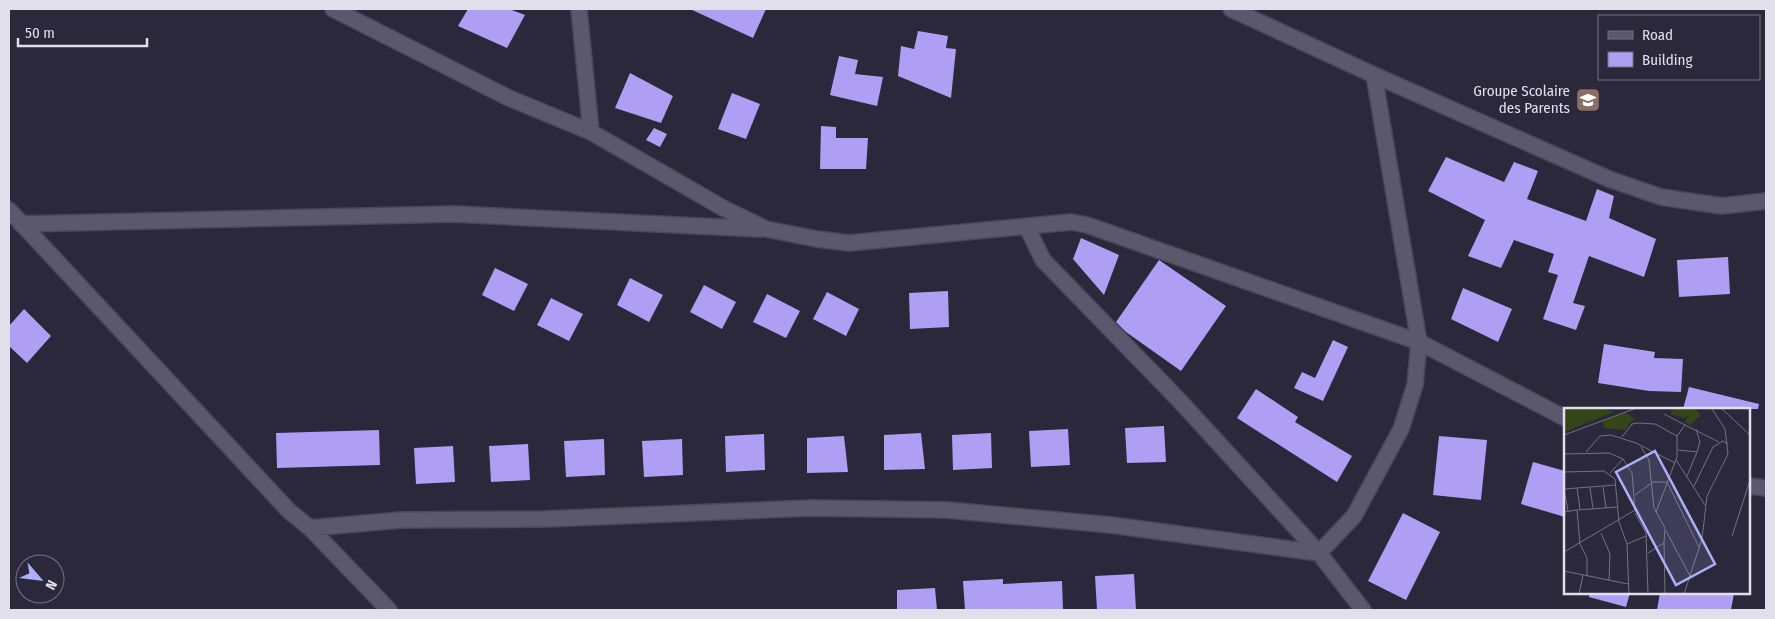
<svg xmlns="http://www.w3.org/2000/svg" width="1775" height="619" viewBox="0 0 1775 619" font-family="'Fira Sans Condensed',sans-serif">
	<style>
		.building { fill: #ae9ef4 }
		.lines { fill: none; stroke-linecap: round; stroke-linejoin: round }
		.minor-casing { stroke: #494756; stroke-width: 18 }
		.minor { stroke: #5b586d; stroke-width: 15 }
		.labels { text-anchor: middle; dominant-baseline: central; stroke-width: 5; stroke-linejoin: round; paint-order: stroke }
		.poi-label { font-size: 15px; fill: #e1dfec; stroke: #2b283b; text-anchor: end }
		.inset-road { fill: none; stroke: #747182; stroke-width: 1 }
		.view { fill: #adaffb; fill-opacity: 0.15; stroke: #adaffb; stroke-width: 2.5 }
		.inset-edge { fill: none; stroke: #e1dfec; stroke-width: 2.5 }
	</style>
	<rect width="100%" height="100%" fill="#2b283b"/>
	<!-- building -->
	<path class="building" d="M 468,9 L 509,9 L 525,15 L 507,48 L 458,26 Z
		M 690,9 L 766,9 L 753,38 Z
		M 918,31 L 948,36 L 946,48 L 956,49 L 951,98 L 898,76 L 901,46 L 914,49 Z
		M 839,56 L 858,60 L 855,74 L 883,77 L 877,106 L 830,95 Z
		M 630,73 L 673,96 L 661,123 L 615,108 Z
		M 732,93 L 760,104 L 746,139 L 718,129 Z
		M 821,126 L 836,127 L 836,138 L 868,138 L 866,169 L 820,169 Z
		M 654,128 L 667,134 L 660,147 L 646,140 Z
		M 1446,157 L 1504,182 L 1514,162 L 1538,171 L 1527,199 L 1586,221 L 1597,189 L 1614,196 L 1609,218 L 1656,239 L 1644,277 L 1589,256 L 1573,303 L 1585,306 L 1576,330 L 1543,319 L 1558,275 L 1548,272 L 1554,254 L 1514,240 L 1501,268 L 1468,256 L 1485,220 L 1428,191 Z
		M 1081,238 L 1119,255 L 1104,295 L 1073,259 Z
		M 1728,257 L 1730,294 L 1679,297 L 1677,260 Z
		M 1159,260 L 1226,306 L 1181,371 L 1126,332 L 1116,322 Z
		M 495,268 L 528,284 L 514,311 L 482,295 Z
		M 630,278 L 663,295 L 649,322 L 617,305 Z
		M 704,285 L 736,302 L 722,329 L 690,312 Z
		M 1463,288 L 1512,309 L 1498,342 L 1451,319 Z
		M 948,291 L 949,327 L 910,329 L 909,293 Z
		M 827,292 L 859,309 L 846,336 L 813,319 Z
		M 767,294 L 800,311 L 786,338 L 753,322 Z
		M 551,298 L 583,314 L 569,341 L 537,325 Z
		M 24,309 L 51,336 L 27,363 L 9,346 L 9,326 Z
		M 1333,340 L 1348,347 L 1323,401 L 1294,388 L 1302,372 L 1315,378 Z
		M 1604,344 L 1655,352 L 1654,358 L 1683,359 L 1681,392 L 1649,391 L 1598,383 Z
		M 1689,387 L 1759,404 L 1758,409 L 1683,409 Z
		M 1256,389 L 1298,417 L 1295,422 L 1352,456 L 1337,482 L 1237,418 Z
		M 1164,426 L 1166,462 L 1127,463 L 1125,428 Z
		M 1068,429 L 1070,465 L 1031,467 L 1029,431 Z
		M 379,430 L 380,465 L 277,468 L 276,433 Z
		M 921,433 L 925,469 L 884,470 L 884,435 Z
		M 991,433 L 992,468 L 953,470 L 952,435 Z
		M 764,434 L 765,470 L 726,472 L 725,436 Z
		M 844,436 L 848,472 L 807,473 L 807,438 Z
		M 1439,436 L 1487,440 L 1481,500 L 1433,495 Z
		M 604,439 L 605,475 L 566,477 L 564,441 Z
		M 682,439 L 683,475 L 644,477 L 642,441 Z
		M 528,444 L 530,480 L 491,482 L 489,446 Z
		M 453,446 L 455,482 L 416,484 L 414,448 Z
		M 1533,462 L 1565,471 L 1565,517 L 1521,504 Z
		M 1403,513 L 1440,532 L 1406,600 L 1368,581 Z
		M 1134,574 L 1136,610 L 1097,610 L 1095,576 Z
		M 1003,579 L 1003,584 L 1062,581 L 1063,610 L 965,610 L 963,581 Z
		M 935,588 L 937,610 L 897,610 L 897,590 Z
		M 1589,593 L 1630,593 L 1626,607 L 1589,597 Z
		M 1660,593 L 1734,593 L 1731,610 L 1657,610 Z"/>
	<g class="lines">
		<defs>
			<path id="minor" d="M 333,9 L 509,98 L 591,132
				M 579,9 L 591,132 L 723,208 L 766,229 L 817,239 L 849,243 L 1071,222 L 1087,225 L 1419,342 L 1565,418
				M 1231,9 L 1374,75 L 1609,179 L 1661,197 L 1722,206 L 1766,201
				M 9,210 L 289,511 L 310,528 L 389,610
				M 21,224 L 454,214 L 760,229
				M 1027,227 L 1043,260 L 1178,399 L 1319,553 L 1363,610
				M 1749,486 L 1766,488
				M 310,528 L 401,520 L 545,519 L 812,508 L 947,510 L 1111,525 L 1319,553 L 1354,516 L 1401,429 L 1415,385 L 1419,342 L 1374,75"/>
		</defs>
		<!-- minor casing -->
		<use href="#minor" class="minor-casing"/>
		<!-- minor -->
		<use href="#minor" class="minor"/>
	</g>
	<!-- icons -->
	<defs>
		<symbol id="university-square" viewBox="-11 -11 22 22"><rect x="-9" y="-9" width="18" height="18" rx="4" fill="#8d6e63" stroke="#2b283b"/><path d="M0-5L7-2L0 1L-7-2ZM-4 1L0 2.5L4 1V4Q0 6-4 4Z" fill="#fff"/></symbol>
	</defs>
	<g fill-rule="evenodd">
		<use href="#university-square" x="1574" y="86" width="28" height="28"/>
	</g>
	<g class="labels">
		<!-- poi labels -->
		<g class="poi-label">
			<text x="1570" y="91">Groupe Scolaire<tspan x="1570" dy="17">des Parents</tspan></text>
		</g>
	</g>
	<!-- overview -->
	<g transform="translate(1564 408)">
		<rect width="186" height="186" fill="#2b283b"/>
		<path d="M 0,1 L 43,1 L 50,4 L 0,24 ZM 110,1 L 131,1 L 137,7 L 126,17 L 121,14 L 124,7 L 121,10 L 106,6 ZM 62,5 L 73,12 L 67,13 L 61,22 L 40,20 L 38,13 Z" fill="#344517"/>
		<path class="inset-road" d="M 158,1 L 187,28M 100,6 L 121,17 L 113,28M 121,17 L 155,34M 0,27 L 70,1M 58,29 L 68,16 L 74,15 L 91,16 L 113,28 L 113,49 L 92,104M 77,39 L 85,52 L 90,100 L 101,120 L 100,135 L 84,145M 114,42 L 133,44 L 136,34 L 132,21M 22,44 L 36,28 L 47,27 L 72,35 L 111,55M 0,46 L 45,45 L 59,51 L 68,65 L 71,102 L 0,144M 112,52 L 141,97M 0,64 L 40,63 L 51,71 L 55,114 L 63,136 L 65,186M 46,65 L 59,51M 123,68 L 133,44M 130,78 L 149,39 L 159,33 L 164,36M 39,79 L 42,100M 13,80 L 16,101M 26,80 L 29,100M 0,81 L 52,77M 0,81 L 4,103M 71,87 L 89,74 L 103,74 L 135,139M 13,102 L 54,99M 0,104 L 13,102 L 16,136 L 23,150 L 23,168M 71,105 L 82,125 L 84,186M 102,123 L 126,168M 37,125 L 46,146 L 45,172M 168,128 L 187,69M 100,135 L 101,186M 63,136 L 82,128M 0,163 L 64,176M 15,186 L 19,167M 120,186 L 138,131 L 143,88 L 164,46 L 161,21 L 148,1"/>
		<path class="view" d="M 91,43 L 151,156 L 112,177 L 52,64 Z"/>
		<rect width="186" height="186" class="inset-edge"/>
	</g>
	<!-- border -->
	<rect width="1775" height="619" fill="none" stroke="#e1dfec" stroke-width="20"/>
	<!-- legend -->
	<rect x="1598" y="15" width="162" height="65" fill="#2b283b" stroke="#747182"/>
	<rect x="1608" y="31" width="25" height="8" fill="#5b586d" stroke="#747182"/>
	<text x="1642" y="40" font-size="15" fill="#e1dfec">Road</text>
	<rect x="1608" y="52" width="25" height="15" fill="#ae9ef4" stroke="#747182"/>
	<text x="1642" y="65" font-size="15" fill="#e1dfec">Building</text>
	<!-- north arrow -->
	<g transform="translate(40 579) rotate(118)"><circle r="24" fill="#2b283b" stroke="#747182"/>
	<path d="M0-4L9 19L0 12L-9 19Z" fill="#adaffb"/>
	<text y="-8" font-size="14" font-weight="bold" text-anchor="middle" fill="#e1dfec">N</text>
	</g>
	<!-- scale -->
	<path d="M18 38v8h129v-8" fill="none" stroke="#e1dfec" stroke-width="2.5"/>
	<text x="25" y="38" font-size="15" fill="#e1dfec" stroke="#2b283b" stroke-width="4" paint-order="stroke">50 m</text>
</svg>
